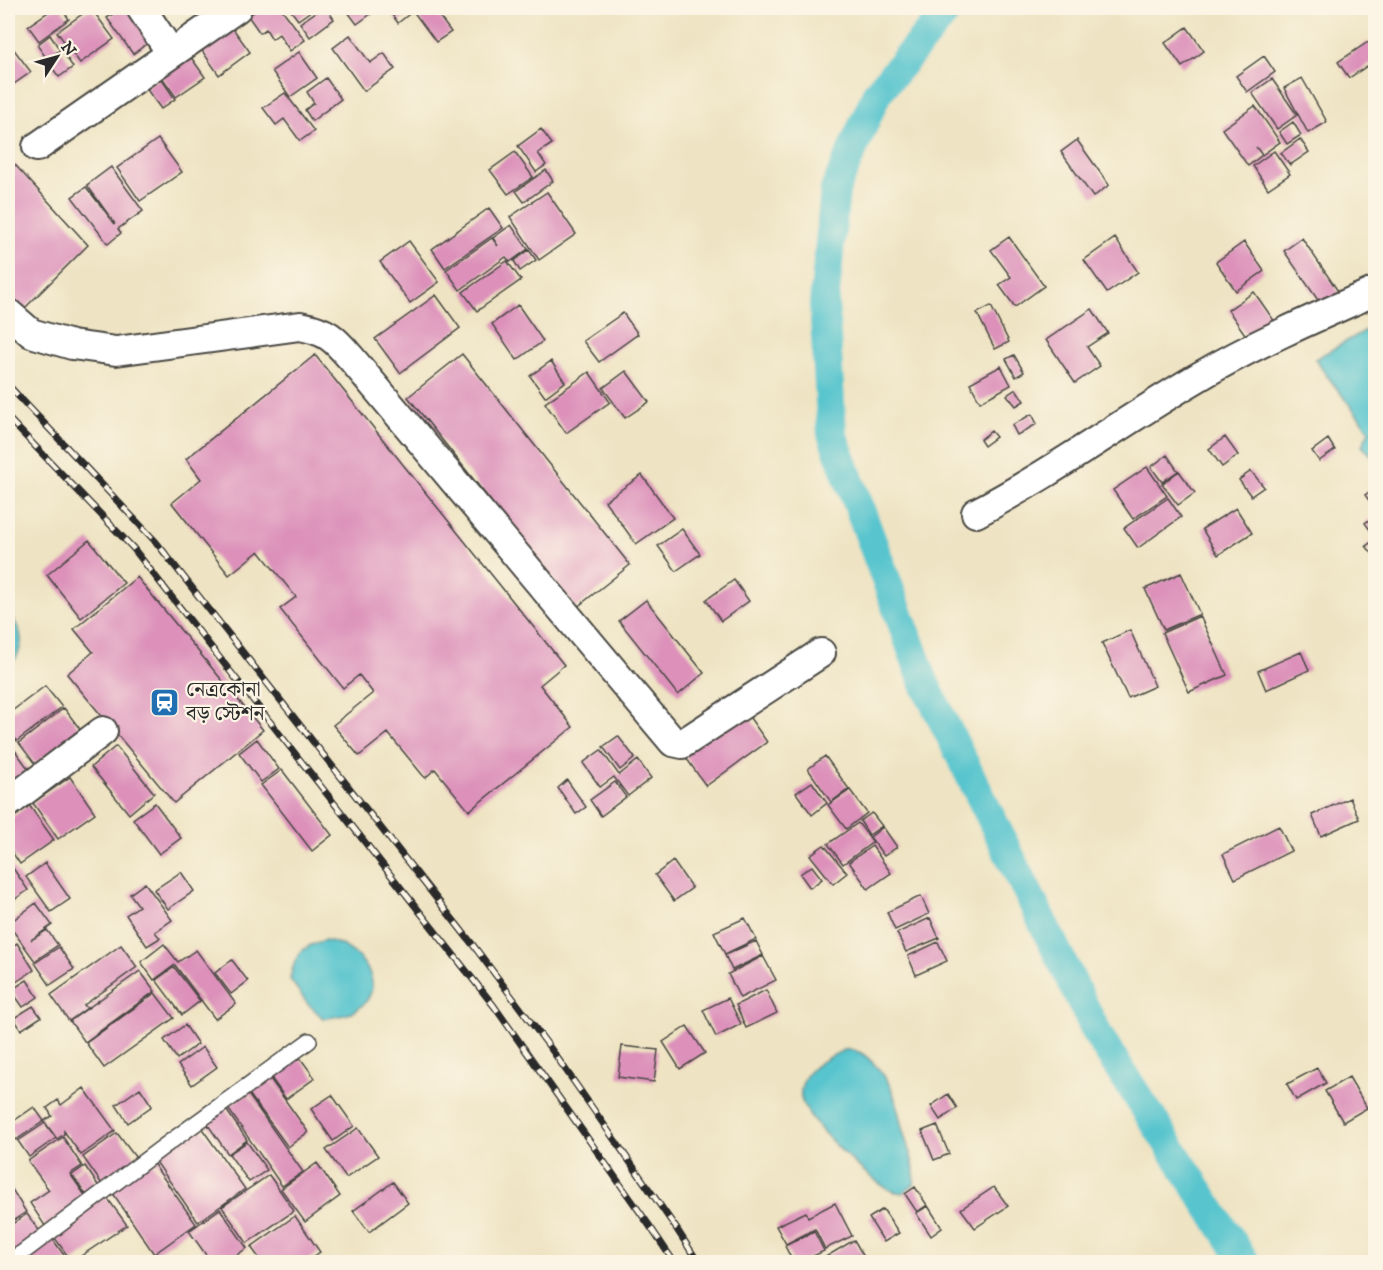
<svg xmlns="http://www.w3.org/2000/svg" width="1383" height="1270" viewBox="0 0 1383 1270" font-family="'IM FELL DW Pica','Noto Serif Bengali',serif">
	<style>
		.water { fill: #58c5ce; stroke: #42787c; stroke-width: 1.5 }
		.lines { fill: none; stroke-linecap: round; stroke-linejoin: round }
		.canal { stroke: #58c5ce; stroke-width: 30 }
		.building { fill: #dc90ba }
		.lane-casing { stroke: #484742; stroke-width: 18 }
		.street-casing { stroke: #484742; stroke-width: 32 }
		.lane { stroke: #fff; stroke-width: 15 }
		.street { stroke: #fff; stroke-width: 28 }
		.rail-casing { stroke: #2b2b2b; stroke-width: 7 }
		.rail { stroke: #fcf5e5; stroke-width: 4.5; stroke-dasharray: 14; stroke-linecap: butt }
		.labels { text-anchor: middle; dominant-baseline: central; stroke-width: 4.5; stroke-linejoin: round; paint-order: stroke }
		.poi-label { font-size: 21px; fill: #2b2b2b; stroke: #fcf5e5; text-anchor: start }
	</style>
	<rect width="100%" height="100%" fill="#fcf5e5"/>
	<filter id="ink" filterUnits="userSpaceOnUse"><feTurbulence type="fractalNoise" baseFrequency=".0167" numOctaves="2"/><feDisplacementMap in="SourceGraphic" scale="12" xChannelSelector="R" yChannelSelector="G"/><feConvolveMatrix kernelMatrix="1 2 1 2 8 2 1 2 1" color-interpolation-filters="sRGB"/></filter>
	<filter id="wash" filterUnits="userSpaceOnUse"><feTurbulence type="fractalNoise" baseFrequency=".008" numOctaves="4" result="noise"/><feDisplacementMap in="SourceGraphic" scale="24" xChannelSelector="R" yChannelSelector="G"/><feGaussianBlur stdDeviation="1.35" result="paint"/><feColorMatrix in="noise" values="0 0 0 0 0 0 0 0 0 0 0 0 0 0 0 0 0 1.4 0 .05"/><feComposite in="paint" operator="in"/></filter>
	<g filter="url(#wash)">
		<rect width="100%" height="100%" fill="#eee3c2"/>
		<!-- water -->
		<path class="water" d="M 1375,325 L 1376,459 L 1375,459 L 1362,446 L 1369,431 C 1352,406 1332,384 1315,359 Z
			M 8,611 C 25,635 26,646 8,670 Z
			M 325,940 C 360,945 396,990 351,1013 C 343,1016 332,1017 324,1019 L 307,1003 L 290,979 C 295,955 300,947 325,940 Z
			M 844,1050 C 857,1049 863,1053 872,1062 C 897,1086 895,1104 904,1134 C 908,1150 917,1167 914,1184 L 903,1193 C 899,1192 894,1192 890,1190 C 868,1179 807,1122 801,1098 C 800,1093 802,1084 804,1080 C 811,1065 830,1057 844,1050 Z"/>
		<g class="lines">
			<!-- canal -->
			<path class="canal" d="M 949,8 L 877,93 L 835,190 L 824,304 L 832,434 L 924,682 L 1099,1037 L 1245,1262"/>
		</g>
		<g id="blocks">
			<!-- building -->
			<path class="building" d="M 54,8 L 61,8 L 69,19 L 39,41 L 28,26 Z
				M 91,8 L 114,39 L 80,63 L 57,32 Z
				M 122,8 L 137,8 L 157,36 L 133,54 L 107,18 Z
				M 260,8 L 281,8 L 305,40 L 290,51 L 279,34 L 272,39 L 266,29 L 260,33 L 248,16 Z
				M 289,8 L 315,8 L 298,20 Z
				M 322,8 L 326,8 L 334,19 L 310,37 L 300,23 Z
				M 345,8 L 379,8 L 357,24 Z
				M 387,8 L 433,8 L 451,32 L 436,42 L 413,11 L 398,23 Z
				M 229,23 L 250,52 L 219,75 L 198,45 Z
				M 1187,27 L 1204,51 L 1182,67 L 1165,43 Z
				M 50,35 L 60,50 L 47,59 L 37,45 Z
				M 350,35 L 370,63 L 384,53 L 395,69 L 364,91 L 333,48 Z
				M 1368,42 L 1376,54 L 1376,60 L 1349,78 L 1338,62 Z
				M 9,43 L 31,72 L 11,86 L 8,81 L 8,44 Z
				M 62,51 L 73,67 L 59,77 L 47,61 Z
				M 299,52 L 317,78 L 290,97 L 272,71 Z
				M 190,56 L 205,77 L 176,97 L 161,76 Z
				M 1264,56 L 1275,72 L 1247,92 L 1236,76 Z
				M 160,77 L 175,99 L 161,109 L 145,87 Z
				M 326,78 L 341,99 L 312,121 L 305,110 L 314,103 L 307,92 Z
				M 1302,78 L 1327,122 L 1308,133 L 1284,88 Z
				M 1272,79 L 1297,115 L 1277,129 L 1252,93 Z
				M 285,93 L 314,131 L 300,141 L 284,119 L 276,125 L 263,108 Z
				M 1255,106 L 1280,142 L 1262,155 L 1256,147 L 1262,155 L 1248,166 L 1222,129 Z
				M 1293,122 L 1301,135 L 1287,144 L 1279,132 Z
				M 541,129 L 552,144 L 538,153 L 546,165 L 536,172 L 518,146 Z
				M 158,139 L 182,172 L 140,201 L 117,168 Z
				M 1300,139 L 1309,152 L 1290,165 L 1281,153 Z
				M 1077,140 L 1109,185 L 1093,197 L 1061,152 Z
				M 1274,151 L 1290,174 L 1268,189 L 1253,166 Z
				M 515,152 L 533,177 L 508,194 L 490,170 Z
				M 8,157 L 88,245 L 22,311 L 8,296 Z
				M 111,167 L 143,211 L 118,229 L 121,233 L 108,244 L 72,197 L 86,187 L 115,224 L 87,185 Z
				M 546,170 L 553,181 L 524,202 L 516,191 Z
				M 547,192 L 576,234 L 539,260 L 510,217 Z
				M 489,208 L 503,228 L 445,268 L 432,249 Z
				M 511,225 L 528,249 L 510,262 L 506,257 L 460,290 L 446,270 L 492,238 L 498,246 L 493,238 Z
				M 1009,237 L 1044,286 L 1015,307 L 999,285 L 1011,277 L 991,250 Z
				M 1115,238 L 1138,272 L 1107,293 L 1084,260 Z
				M 1302,238 L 1340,294 L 1322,306 L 1284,251 Z
				M 409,241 L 439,282 L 410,303 L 380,262 Z
				M 1244,242 L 1264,271 L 1236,291 L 1216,262 Z
				M 529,250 L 536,260 L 520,271 L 514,261 Z
				M 507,261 L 521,280 L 477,311 L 463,292 Z
				M 1254,292 L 1275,322 L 1249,340 L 1228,310 Z
				M 436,295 L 460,328 L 400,373 L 375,339 Z
				M 518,305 L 543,341 L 517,360 L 492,324 Z
				M 991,306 L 1009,342 L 995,349 L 977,313 Z
				M 1092,309 L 1108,333 L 1087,347 L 1100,366 L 1075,383 L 1046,340 Z
				M 623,313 L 638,334 L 599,362 L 583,341 Z
				M 462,354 L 630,565 L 576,608 L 408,397 Z
				M 315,355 L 564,665 L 540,685 L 573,727 L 469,811 L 435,769 L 425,778 L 388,733 L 359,756 L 333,725 L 373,693 L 359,675 L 343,688 L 280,609 L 296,597 L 259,551 L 229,575 L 172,503 L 201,479 L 186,459 Z
				M 1014,355 L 1024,372 L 1016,377 L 1006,359 Z
				M 551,361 L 565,382 L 545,397 L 530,376 Z
				M 1001,366 L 1011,385 L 980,402 L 970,383 Z
				M 626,371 L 649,402 L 625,418 L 603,388 Z
				M 589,372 L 610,402 L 566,433 L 545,403 Z
				M 1016,389 L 1024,401 L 1016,406 L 1007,395 Z
				M 1032,414 L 1037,424 L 1017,435 L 1012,425 Z
				M 991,431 L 996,437 L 984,446 L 980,440 Z
				M 1225,437 L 1238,455 L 1222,467 L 1209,449 Z
				M 1328,439 L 1335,450 L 1319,461 L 1312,451 Z
				M 1167,455 L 1178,471 L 1162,482 L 1151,467 Z
				M 1147,467 L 1167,496 L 1133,519 L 1113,490 Z
				M 1179,471 L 1195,493 L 1178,505 L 1162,484 Z
				M 1251,471 L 1264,487 L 1251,496 L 1239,480 Z
				M 642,475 L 673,518 L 636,544 L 605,501 Z
				M 1376,487 L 1376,510 L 1365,495 Z
				M 1168,498 L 1181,517 L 1138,548 L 1124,528 Z
				M 1236,508 L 1252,533 L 1218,555 L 1202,529 Z
				M 1376,515 L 1376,538 L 1365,523 Z
				M 682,529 L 700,554 L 676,571 L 658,546 Z
				M 1376,539 L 1376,558 L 1366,546 Z
				M 89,540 L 124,583 L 81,618 L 47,575 Z
				M 1181,573 L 1200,614 L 1164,630 L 1145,589 Z
				M 137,577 L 263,730 L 174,803 L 67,674 L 93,652 L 74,629 Z
				M 734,580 L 749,601 L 721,621 L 706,600 Z
				M 646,600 L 704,673 L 678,695 L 619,621 Z
				M 1200,616 L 1227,675 L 1189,692 L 1162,633 Z
				M 1130,630 L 1155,686 L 1128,698 L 1102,643 Z
				M 1301,652 L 1309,670 L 1266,690 L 1258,671 Z
				M 45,686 L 62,707 L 17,741 L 8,729 L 8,714 Z
				M 64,708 L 80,729 L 35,764 L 19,743 Z
				M 743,708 L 767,742 L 706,786 L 682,752 Z
				M 618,736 L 635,758 L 620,770 L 603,747 Z
				M 257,739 L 279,769 L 261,782 L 239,753 Z
				M 8,741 L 30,771 L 15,782 L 8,772 Z
				M 116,746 L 154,793 L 129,814 L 91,767 Z
				M 601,750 L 619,775 L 638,760 L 651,778 L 628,796 L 614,777 L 600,787 L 583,763 Z
				M 825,756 L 849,789 L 831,802 L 808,769 Z
				M 282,770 L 332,835 L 312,851 L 261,785 Z
				M 70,777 L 95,813 L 58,839 L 33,803 Z
				M 567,780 L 586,807 L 576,814 L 558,788 Z
				M 615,782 L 626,797 L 601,816 L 590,800 Z
				M 812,782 L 827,803 L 812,815 L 796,793 Z
				M 850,790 L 867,813 L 846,829 L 828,805 Z
				M 1350,798 L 1359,819 L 1321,836 L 1312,815 Z
				M 155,803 L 181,838 L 159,854 L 133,819 Z
				M 29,805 L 54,840 L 20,864 L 8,846 L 8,820 Z
				M 872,813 L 882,826 L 869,835 L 860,821 Z
				M 858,823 L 873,842 L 843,864 L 828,844 Z
				M 1279,826 L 1291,851 L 1235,879 L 1223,854 Z
				M 883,827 L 897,847 L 884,856 L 870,837 Z
				M 824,845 L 847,873 L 833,884 L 810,855 Z
				M 872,846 L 891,873 L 868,889 L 849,862 Z
				M 8,861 L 28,890 L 8,904 Z
				M 673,861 L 692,888 L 674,901 L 655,875 Z
				M 45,863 L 70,899 L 51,912 L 26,877 Z
				M 812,866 L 822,879 L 810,888 L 800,874 Z
				M 181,872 L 194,891 L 168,909 L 154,890 Z
				M 145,883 L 172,920 L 155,932 L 160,938 L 147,946 L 126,915 L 139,906 L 130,894 Z
				M 921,896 L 929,914 L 895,930 L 887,912 Z
				M 36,903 L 52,925 L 31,940 L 47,930 L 58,945 L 35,961 L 8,924 Z
				M 745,918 L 756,939 L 725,954 L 714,932 Z
				M 930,918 L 939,938 L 906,952 L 897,933 Z
				M 756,941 L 763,955 L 732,970 L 725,955 Z
				M 938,942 L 947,961 L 916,975 L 908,956 Z
				M 17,943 L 34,970 L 10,986 L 8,982 L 8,950 Z
				M 164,944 L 178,962 L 196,950 L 236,1004 L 215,1019 L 175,965 L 154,980 L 141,962 Z
				M 121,945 L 137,967 L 84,1005 L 87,1008 L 69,1021 L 51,995 Z
				M 59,947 L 74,969 L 50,985 L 35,963 Z
				M 763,956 L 776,980 L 740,998 L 728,974 Z
				M 232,960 L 248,981 L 231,994 L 215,973 Z
				M 174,967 L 200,1001 L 182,1015 L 156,980 Z
				M 140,971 L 155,991 L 85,1042 L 70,1021 Z
				M 27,980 L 38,997 L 23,1007 L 11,990 Z
				M 766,990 L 777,1013 L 746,1028 L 736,1005 Z
				M 155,993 L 174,1018 L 104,1068 L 86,1043 Z
				M 728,998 L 741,1024 L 716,1037 L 703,1010 Z
				M 33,1006 L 41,1017 L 21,1030 L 14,1018 Z
				M 185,1025 L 198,1044 L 177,1059 L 164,1040 Z
				M 687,1026 L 705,1053 L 680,1069 L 663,1042 Z
				M 622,1046 L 658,1050 L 654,1082 L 618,1077 Z
				M 203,1047 L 217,1067 L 192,1085 L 178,1065 Z
				M 298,1055 L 315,1078 L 286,1099 L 269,1075 Z
				M 1317,1068 L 1326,1083 L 1296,1100 L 1287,1084 Z
				M 268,1076 L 308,1132 L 288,1147 L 247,1091 Z
				M 1349,1077 L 1367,1108 L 1343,1122 L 1325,1091 Z
				M 84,1088 L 115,1131 L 81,1155 L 64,1131 L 64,1134 L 57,1139 L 44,1121 L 52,1116 L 47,1108 L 58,1100 L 61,1105 Z
				M 140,1088 L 152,1106 L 128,1123 L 116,1105 Z
				M 247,1093 L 303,1172 L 282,1186 L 227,1107 Z
				M 948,1094 L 957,1108 L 940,1120 L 931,1106 Z
				M 332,1095 L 354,1126 L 333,1141 L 311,1109 Z
				M 34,1107 L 44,1121 L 16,1140 L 8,1125 Z
				M 225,1108 L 247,1140 L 228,1154 L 206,1122 Z
				M 45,1123 L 56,1138 L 29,1157 L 18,1141 Z
				M 198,1123 L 245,1189 L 198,1222 L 152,1156 Z
				M 937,1125 L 949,1154 L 934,1160 L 922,1131 Z
				M 358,1128 L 378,1156 L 346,1178 L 326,1150 Z
				M 117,1133 L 139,1162 L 104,1187 L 83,1157 Z
				M 63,1137 L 82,1166 L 70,1174 L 89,1201 L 49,1232 L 30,1203 L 49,1190 L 28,1161 Z
				M 247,1142 L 267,1170 L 249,1182 L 229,1154 Z
				M 150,1159 L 196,1224 L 154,1254 L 110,1189 Z
				M 317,1163 L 340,1196 L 305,1222 L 281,1189 Z
				M 85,1166 L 102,1191 L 90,1200 L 72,1175 Z
				M 269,1175 L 294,1211 L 247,1243 L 222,1207 Z
				M 393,1182 L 408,1203 L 369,1232 L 353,1211 Z
				M 8,1183 L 26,1212 L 8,1224 Z
				M 915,1187 L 927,1205 L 917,1212 L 905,1194 Z
				M 994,1187 L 1008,1206 L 975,1228 L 961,1209 Z
				M 105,1195 L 127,1225 L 72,1262 L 52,1234 Z
				M 835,1203 L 852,1236 L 825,1249 L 815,1229 L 786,1244 L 776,1226 L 806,1212 L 808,1217 Z
				M 928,1206 L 942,1228 L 931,1236 L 916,1213 Z
				M 220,1209 L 247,1248 L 226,1262 L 211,1262 L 189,1231 Z
				M 883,1209 L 899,1233 L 884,1242 L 869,1218 Z
				M 27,1214 L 43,1236 L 16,1254 L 8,1242 L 8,1227 Z
				M 295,1216 L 320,1252 L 305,1262 L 262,1262 L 251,1247 Z
				M 814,1231 L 824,1251 L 801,1262 L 793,1262 L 785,1246 Z
				M 51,1237 L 69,1262 L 29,1262 L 25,1256 Z
				M 854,1240 L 867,1262 L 817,1262 Z"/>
		</g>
	</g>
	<g filter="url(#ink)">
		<use href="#blocks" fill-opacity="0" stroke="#484742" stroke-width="1.5"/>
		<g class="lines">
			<defs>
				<path id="lane" d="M 8,1261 L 22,1253 L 163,1147 L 309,1041"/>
				<path id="street" d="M 141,8 L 171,53
					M 37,147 L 237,8
					M 8,313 L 31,333 L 72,345 L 116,351 L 300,326 C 327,331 334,338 351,358 L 673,742 L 682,744 L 821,653
					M 976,513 C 1052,473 1121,423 1195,379 C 1252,345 1314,318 1376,291
					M 8,803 L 103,731"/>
			</defs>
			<!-- lane casing -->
			<use href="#lane" class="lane-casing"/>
			<!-- street casing -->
			<use href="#street" class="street-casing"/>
			<!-- lane -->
			<use href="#lane" class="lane"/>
			<!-- street -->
			<use href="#street" class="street"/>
			<defs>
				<path id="rail" d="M 8,385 L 156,542 L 473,945 L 554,1053 L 676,1228 L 698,1262
					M 8,418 L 133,548 L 494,1006 L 649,1225 L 674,1262"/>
			</defs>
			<!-- rail casing -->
			<use href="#rail" class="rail-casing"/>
			<!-- rail -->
			<use href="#rail" class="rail"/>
		</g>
	</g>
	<!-- icons -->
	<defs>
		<symbol id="station-square" viewBox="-11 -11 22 22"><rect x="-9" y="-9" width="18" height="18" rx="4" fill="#1f6fb2" stroke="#fcf5e5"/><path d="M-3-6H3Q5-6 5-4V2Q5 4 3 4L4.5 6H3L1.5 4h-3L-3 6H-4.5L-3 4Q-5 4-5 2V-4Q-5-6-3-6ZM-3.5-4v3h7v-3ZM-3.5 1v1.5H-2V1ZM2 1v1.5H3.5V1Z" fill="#fff"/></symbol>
	</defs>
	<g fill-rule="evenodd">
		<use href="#station-square" x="148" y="686" width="33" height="33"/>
	</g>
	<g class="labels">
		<!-- poi labels -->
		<g class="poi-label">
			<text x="186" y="690">নেত্রকোনা<tspan x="186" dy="24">বড় স্টেশন</tspan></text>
		</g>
	</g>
	<!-- margin -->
	<rect width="1383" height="1270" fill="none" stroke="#fcf5e5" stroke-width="30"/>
	<!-- north arrow -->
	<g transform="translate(57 57) rotate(54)" stroke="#fcf5e5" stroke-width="4.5" paint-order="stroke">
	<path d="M0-4.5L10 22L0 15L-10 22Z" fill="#2b2b2b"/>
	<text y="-9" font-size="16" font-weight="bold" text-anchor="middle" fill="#2b2b2b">N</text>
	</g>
</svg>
